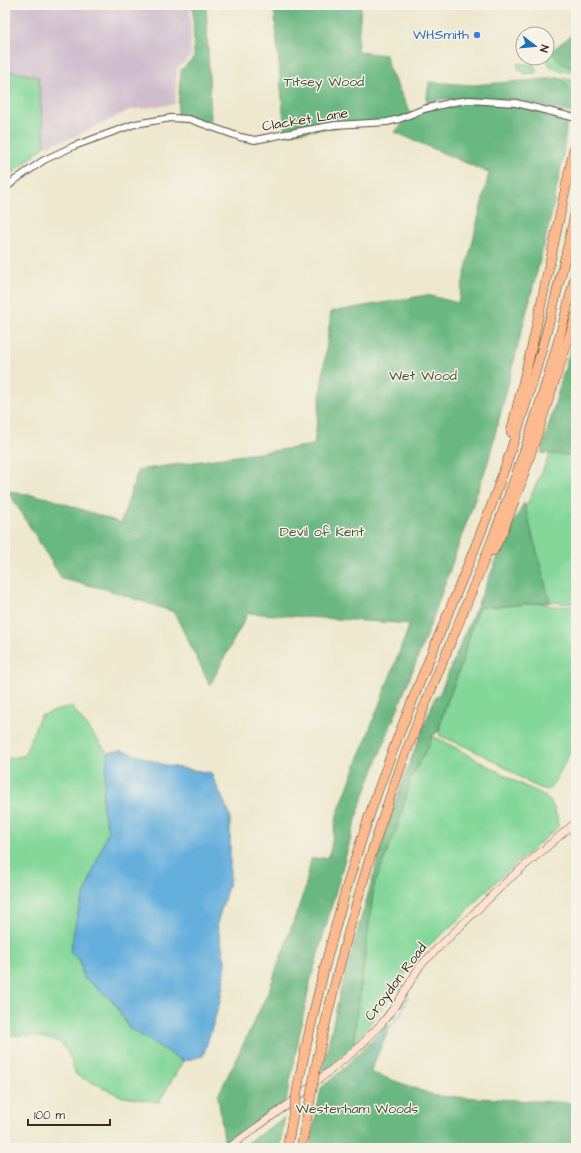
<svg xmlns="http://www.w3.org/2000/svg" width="581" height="1153" viewBox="0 0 581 1153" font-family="'Architects Daughter',sans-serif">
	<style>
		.industrial { fill: #cfbdce }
		.green { fill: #83d799; stroke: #5f805c }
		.forest { fill: #6ab881; stroke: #527150 }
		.water { fill: #65afdd; stroke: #506c7e }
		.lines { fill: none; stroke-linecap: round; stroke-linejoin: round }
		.stream { stroke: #65afdd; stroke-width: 1.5 }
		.tertiary-casing { stroke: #564638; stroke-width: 8 }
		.secondary-casing { stroke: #564638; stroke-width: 8 }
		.motorway-casing { stroke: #564638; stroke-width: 10 }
		.tertiary { stroke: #fff; stroke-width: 6 }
		.secondary { stroke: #fee3d2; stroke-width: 7 }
		.motorway { stroke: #fcba8e; stroke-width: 9 }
		.motorway-bridge-casing { stroke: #564638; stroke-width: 10; stroke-linecap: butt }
		.motorway-bridge { stroke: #fcba8e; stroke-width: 9 }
		.shop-dot { fill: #3f7fe0; stroke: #f7f3e8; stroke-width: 1.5 }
		.labels { text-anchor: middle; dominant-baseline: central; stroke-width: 3; stroke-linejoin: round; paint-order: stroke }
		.shop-label { font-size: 14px; fill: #366cbe; stroke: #f7f3e8; text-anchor: end }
		.park-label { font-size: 14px; fill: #4d553d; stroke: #f7f3e8 }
		.street-label { font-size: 14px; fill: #3b2a1e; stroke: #f7f3e8 }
	</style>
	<rect width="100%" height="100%" fill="#f7f3e8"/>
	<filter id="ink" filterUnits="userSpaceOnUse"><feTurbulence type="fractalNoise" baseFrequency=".025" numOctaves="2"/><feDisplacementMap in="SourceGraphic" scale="8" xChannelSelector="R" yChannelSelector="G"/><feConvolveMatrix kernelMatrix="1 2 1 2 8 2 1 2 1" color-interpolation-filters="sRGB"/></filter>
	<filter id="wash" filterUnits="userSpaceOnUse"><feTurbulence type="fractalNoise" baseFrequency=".012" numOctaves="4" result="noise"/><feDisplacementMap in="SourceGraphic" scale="16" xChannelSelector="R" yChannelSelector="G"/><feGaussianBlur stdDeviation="0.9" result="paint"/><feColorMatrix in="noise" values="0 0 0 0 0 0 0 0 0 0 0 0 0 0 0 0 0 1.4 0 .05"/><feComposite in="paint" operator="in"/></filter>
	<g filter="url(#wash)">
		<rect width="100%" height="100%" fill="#ede8ce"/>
		<!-- industrial -->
		<path class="industrial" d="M 5,5 L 190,5 L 191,56 L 177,69 L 175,104 L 130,110 L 74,137 L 45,146 L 38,77 L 5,70 Z"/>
		<!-- green -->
		<path class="green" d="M 551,51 L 555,55 L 570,67 L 576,65 L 576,74 C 568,70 548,73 548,60 C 548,56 549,54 551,51 Z
			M 518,63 L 534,65 L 537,71 L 536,73 L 525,74 L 517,67 Z
			M 5,70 L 38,77 L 45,146 L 5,180 Z
			M 558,78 C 574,78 576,81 576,97 L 565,82 Z
			M 550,454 L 576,456 L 576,604 L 550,602 L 525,509 Z
			M 544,603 L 550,606 L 576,607 L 576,741 L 557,778 L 548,790 C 531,787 518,775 504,767 C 484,755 462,744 440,736 C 436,724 455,684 459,671 C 466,650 471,629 478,608 Z
			M 71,706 L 108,753 L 102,804 L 108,831 L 77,915 L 80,960 L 83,977 L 113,1001 L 129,1028 L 183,1061 L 159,1102 L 123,1097 L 76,1075 L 70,1057 L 61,1042 C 43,1037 24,1034 5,1036 L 5,759 L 24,756 L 40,716 Z
			M 432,736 L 445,742 L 524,786 L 542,794 L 551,802 L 557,816 L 558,827 L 481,895 L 459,920 L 430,944 L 407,971 L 392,996 L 353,1045 L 374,886 L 400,819 L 411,777 L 429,746 Z"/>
		<!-- forest -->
		<path class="forest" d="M 193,5 L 206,5 L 211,121 L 177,120 L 181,70 L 194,57 Z
			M 274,5 L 361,5 L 357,52 L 386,55 L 388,67 L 411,114 L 454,102 L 501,101 L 563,115 L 567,120 L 563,157 L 551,217 L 488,462 L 430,626 L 361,802 L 310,982 L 286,1101 L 225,1146 L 218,1096 L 268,993 L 305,889 L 311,859 L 329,857 L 337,815 L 410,624 L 248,613 L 210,685 L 174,612 L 105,589 L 62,579 L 8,491 L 48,498 L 121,523 L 138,470 L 314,445 L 331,312 L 427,295 L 458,303 L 489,173 L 395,132 L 410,115 L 399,119 L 285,134 Z
			M 576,32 L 576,65 L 570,67 L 560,62 L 551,51 Z
			M 558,78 L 565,82 L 576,97 L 576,114 L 514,99 L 441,99 L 426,105 L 429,82 L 474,85 Z
			M 576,329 L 576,456 L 541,453 Z
			M 524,503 L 550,602 L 478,608 L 459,671 L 442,716 L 438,732 L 432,736 L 429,746 L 411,777 L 400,819 L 374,886 L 353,1045 L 329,1070 L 322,1071 L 341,989 L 393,808 L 406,772 L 435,698 L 439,695 L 509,531 Z
			M 385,1026 L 390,1027 L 370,1072 L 436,1096 L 576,1103 L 576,1148 L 310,1148 L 321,1088 L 341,1071 Z
			M 284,1118 L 281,1148 L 248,1148 L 248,1142 Z"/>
		<!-- water -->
		<path class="water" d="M 121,750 L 168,766 L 211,773 L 230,815 L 230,879 L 217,924 L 226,965 L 220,1002 L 203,1056 L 183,1061 L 129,1028 L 113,1001 L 83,977 L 80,960 L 70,953 L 77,915 L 108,831 L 102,804 L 108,753 Z"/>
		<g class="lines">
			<!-- stream -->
			<path class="stream" d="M 316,5 L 346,12
				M 350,1085 L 358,1079 L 385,1033 L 400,1015 L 408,997"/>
		</g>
	</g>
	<g filter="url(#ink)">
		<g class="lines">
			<defs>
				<path id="tertiary" d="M 5,189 L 15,180 L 44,160 L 74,146 L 135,124 L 171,118 L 189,119 L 240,137 L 255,140 L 285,134 L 335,125 L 387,122 L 399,119 L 424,109 L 454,102 L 469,100 L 516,103 L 576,118"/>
				<path id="secondary" d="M 228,1148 L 286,1106 L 357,1049 L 383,1022 L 398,1002 L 420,966 L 439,947 L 508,880 L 576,822"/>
				<path id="motorway" d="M 511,432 L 533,342 L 576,139
					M 493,551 L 503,531 L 520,486 L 576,316
					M 316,1066 C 338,963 366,862 402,763 C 429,691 461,620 489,548 C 524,458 554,366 576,272
					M 299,1080 C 318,987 342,895 373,805 C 408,702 455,603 493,501 C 528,406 555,308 576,209
					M 287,1148 L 292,1121
					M 301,1148 L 309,1106"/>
			</defs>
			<!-- tertiary casing -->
			<use href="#tertiary" class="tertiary-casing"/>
			<!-- secondary casing -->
			<use href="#secondary" class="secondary-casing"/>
			<!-- motorway casing -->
			<use href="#motorway" class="motorway-casing"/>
			<!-- tertiary -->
			<use href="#tertiary" class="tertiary"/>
			<!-- secondary -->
			<use href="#secondary" class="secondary"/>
			<!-- motorway -->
			<use href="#motorway" class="motorway"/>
			<defs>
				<path id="motorway-bridge" d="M 309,1106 L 316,1066
					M 292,1121 L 299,1080"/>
			</defs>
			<!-- motorway-bridge casing -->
			<use href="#motorway-bridge" class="motorway-bridge-casing"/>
			<!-- motorway-bridge -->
			<use href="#motorway-bridge" class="motorway-bridge"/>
		</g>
	</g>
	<!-- markers -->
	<circle class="shop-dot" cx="477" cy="35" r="4"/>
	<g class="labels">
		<!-- shop labels -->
		<g class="shop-label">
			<text x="469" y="35">WHSmith</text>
		</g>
		<!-- park labels -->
		<g class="park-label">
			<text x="324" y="82">Titsey Wood</text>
			<text x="423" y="376">Wet Wood</text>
			<text x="322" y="532">Devil of Kent</text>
			<text x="357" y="1109">Westerham Woods</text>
		</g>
		<!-- street labels -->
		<g class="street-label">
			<text transform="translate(305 120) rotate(-9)">Clacket Lane</text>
			<text transform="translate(396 982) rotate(-53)">Croydon Road</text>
		</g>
	</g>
	<!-- margin -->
	<rect width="581" height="1153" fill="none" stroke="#f7f3e8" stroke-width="20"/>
	<!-- north arrow -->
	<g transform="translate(535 46) rotate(106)"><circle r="19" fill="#f7f3e8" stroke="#aca397"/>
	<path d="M0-3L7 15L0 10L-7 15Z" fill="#1f6fb2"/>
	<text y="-6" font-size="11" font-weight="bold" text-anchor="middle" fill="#3b2a1e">N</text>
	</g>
	<!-- scale -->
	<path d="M28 1119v6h82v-6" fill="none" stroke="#3b2a1e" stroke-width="2"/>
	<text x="34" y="1119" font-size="12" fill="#3b2a1e" stroke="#f7f3e8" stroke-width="3" paint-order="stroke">100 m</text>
</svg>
